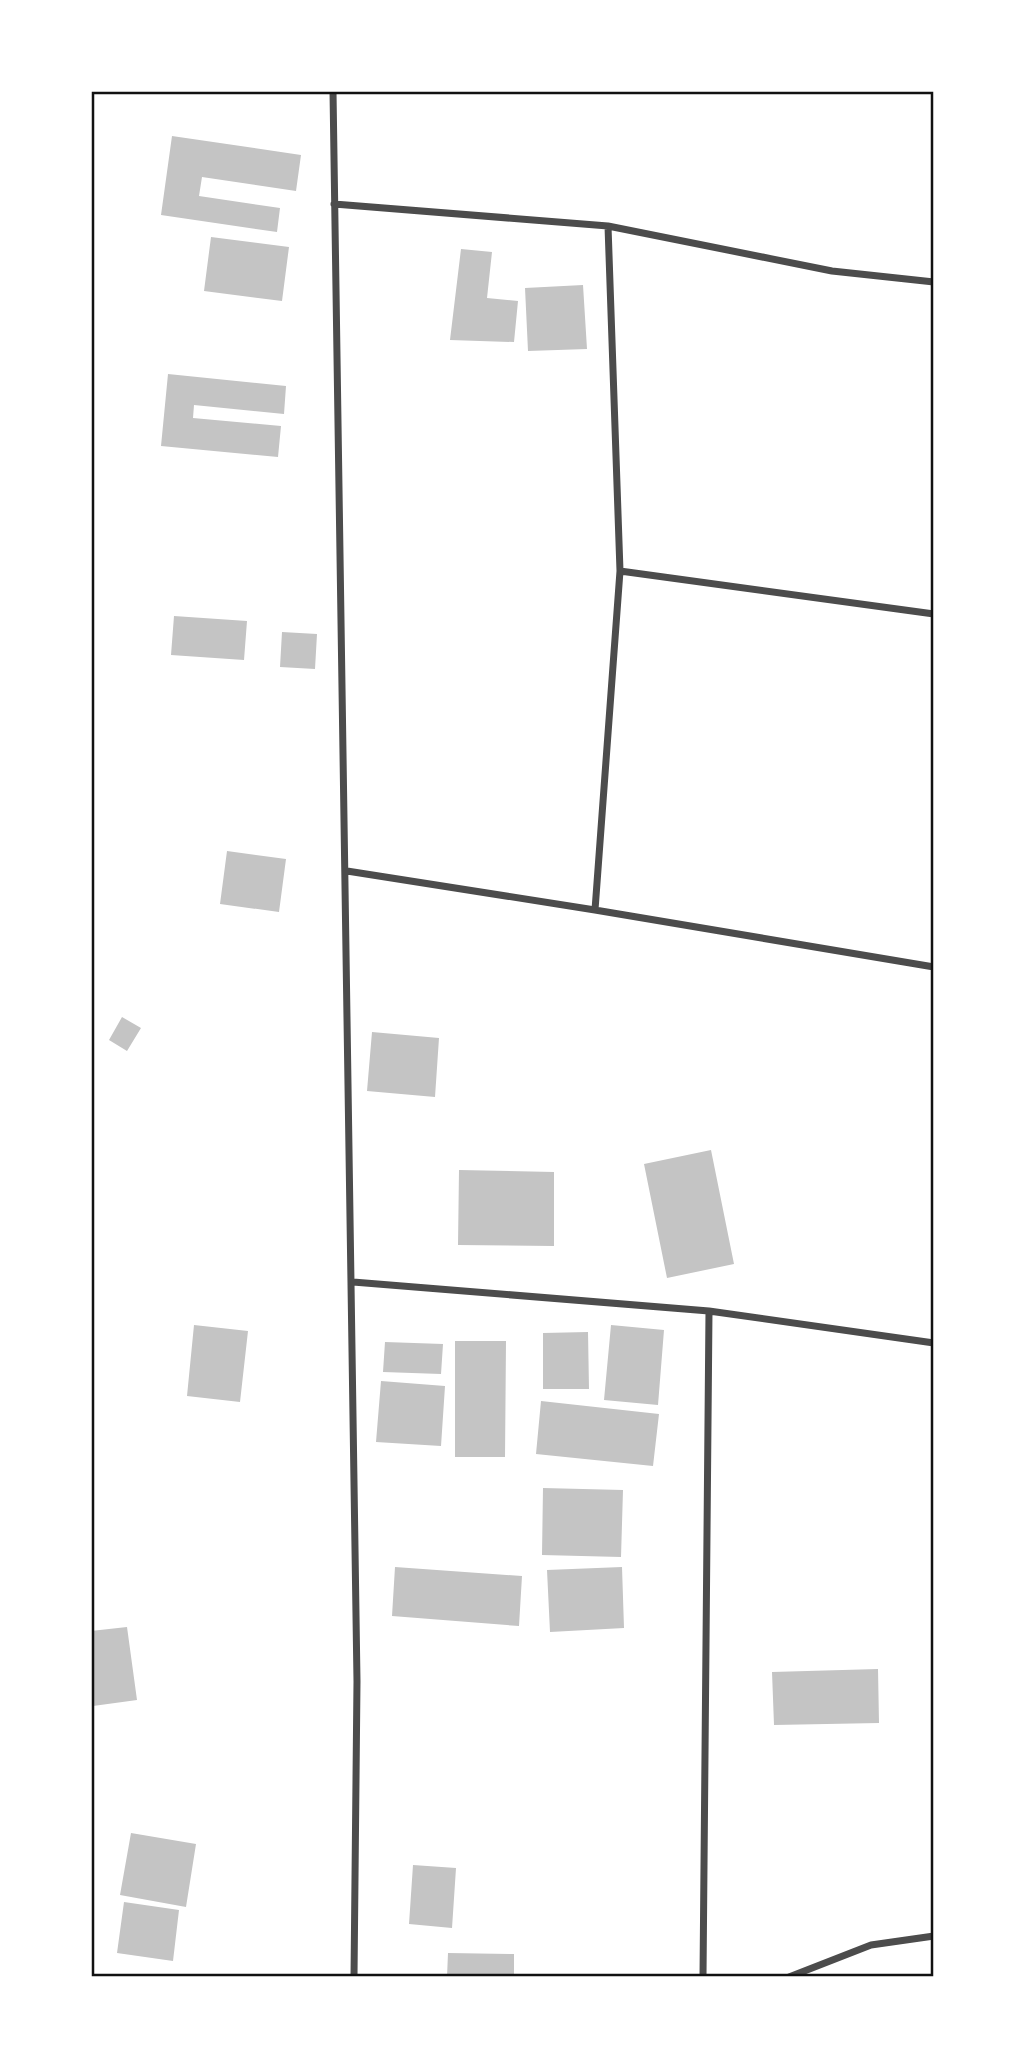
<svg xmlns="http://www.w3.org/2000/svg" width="1025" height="2068" viewBox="0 0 1025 2068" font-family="Jost,sans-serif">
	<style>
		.building { fill: #c4c4c4 }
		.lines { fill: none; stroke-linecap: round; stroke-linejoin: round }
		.minor { stroke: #4c4c4c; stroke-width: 7 }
		.neatline { fill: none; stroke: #111; stroke-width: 2.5 }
	</style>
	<rect width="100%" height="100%" fill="#fff"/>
	<!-- building -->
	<path class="building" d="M 172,136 L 301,155 L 296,191 L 202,177 L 199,196 L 280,208 L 277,232 L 161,215 Z
		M 211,237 L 289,247 L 282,301 L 204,291 Z
		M 461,249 L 492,252 L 487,298 L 518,301 L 514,342 L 450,340 Z
		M 583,285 L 587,349 L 528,351 L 525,288 Z
		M 168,374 L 286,386 L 284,414 L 194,405 L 193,418 L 281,426 L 278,457 L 161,446 Z
		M 174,616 L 247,621 L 244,660 L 171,655 Z
		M 282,632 L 317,634 L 315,669 L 280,667 Z
		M 227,851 L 286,859 L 279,912 L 220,904 Z
		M 122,1017 L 141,1028 L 127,1051 L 109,1040 Z
		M 372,1032 L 439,1038 L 435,1097 L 367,1091 Z
		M 711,1150 L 734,1264 L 667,1278 L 644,1164 Z
		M 459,1170 L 554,1172 L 554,1246 L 458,1245 Z
		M 194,1325 L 248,1331 L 240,1402 L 187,1396 Z
		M 611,1325 L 664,1330 L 658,1405 L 604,1400 Z
		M 588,1332 L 589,1389 L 543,1389 L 543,1333 Z
		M 455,1341 L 506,1341 L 505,1457 L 455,1457 Z
		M 385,1342 L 443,1344 L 441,1374 L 383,1372 Z
		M 381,1381 L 445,1386 L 441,1446 L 376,1442 Z
		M 541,1401 L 659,1414 L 653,1466 L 536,1454 Z
		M 543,1488 L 623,1490 L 621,1557 L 542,1555 Z
		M 395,1567 L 522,1576 L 519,1626 L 392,1616 Z
		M 622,1567 L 624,1628 L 550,1632 L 547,1570 Z
		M 127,1627 L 137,1700 L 93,1706 L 91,1631 Z
		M 878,1669 L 879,1723 L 774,1725 L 772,1672 Z
		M 131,1833 L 196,1844 L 186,1907 L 120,1895 Z
		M 413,1865 L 456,1868 L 452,1928 L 409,1924 Z
		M 124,1902 L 179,1910 L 173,1961 L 117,1953 Z
		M 448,1953 L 514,1954 L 514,1977 L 447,1977 Z"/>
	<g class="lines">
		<!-- minor -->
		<path class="minor" d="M 333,91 L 357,1681 L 354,1977
			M 334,204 L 608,226 L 832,271 L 934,282
			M 620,571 L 934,614
			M 347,871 L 595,910 L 620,571 L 608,226
			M 595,910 L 934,967
			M 353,1282 L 709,1311 L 703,1977
			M 709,1311 L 934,1343
			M 789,1977 L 871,1945 L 934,1936"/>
	</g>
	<!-- border -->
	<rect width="1025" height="2068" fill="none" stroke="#ffffff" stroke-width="186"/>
	<rect x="93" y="93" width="839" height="1882" class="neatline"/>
</svg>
